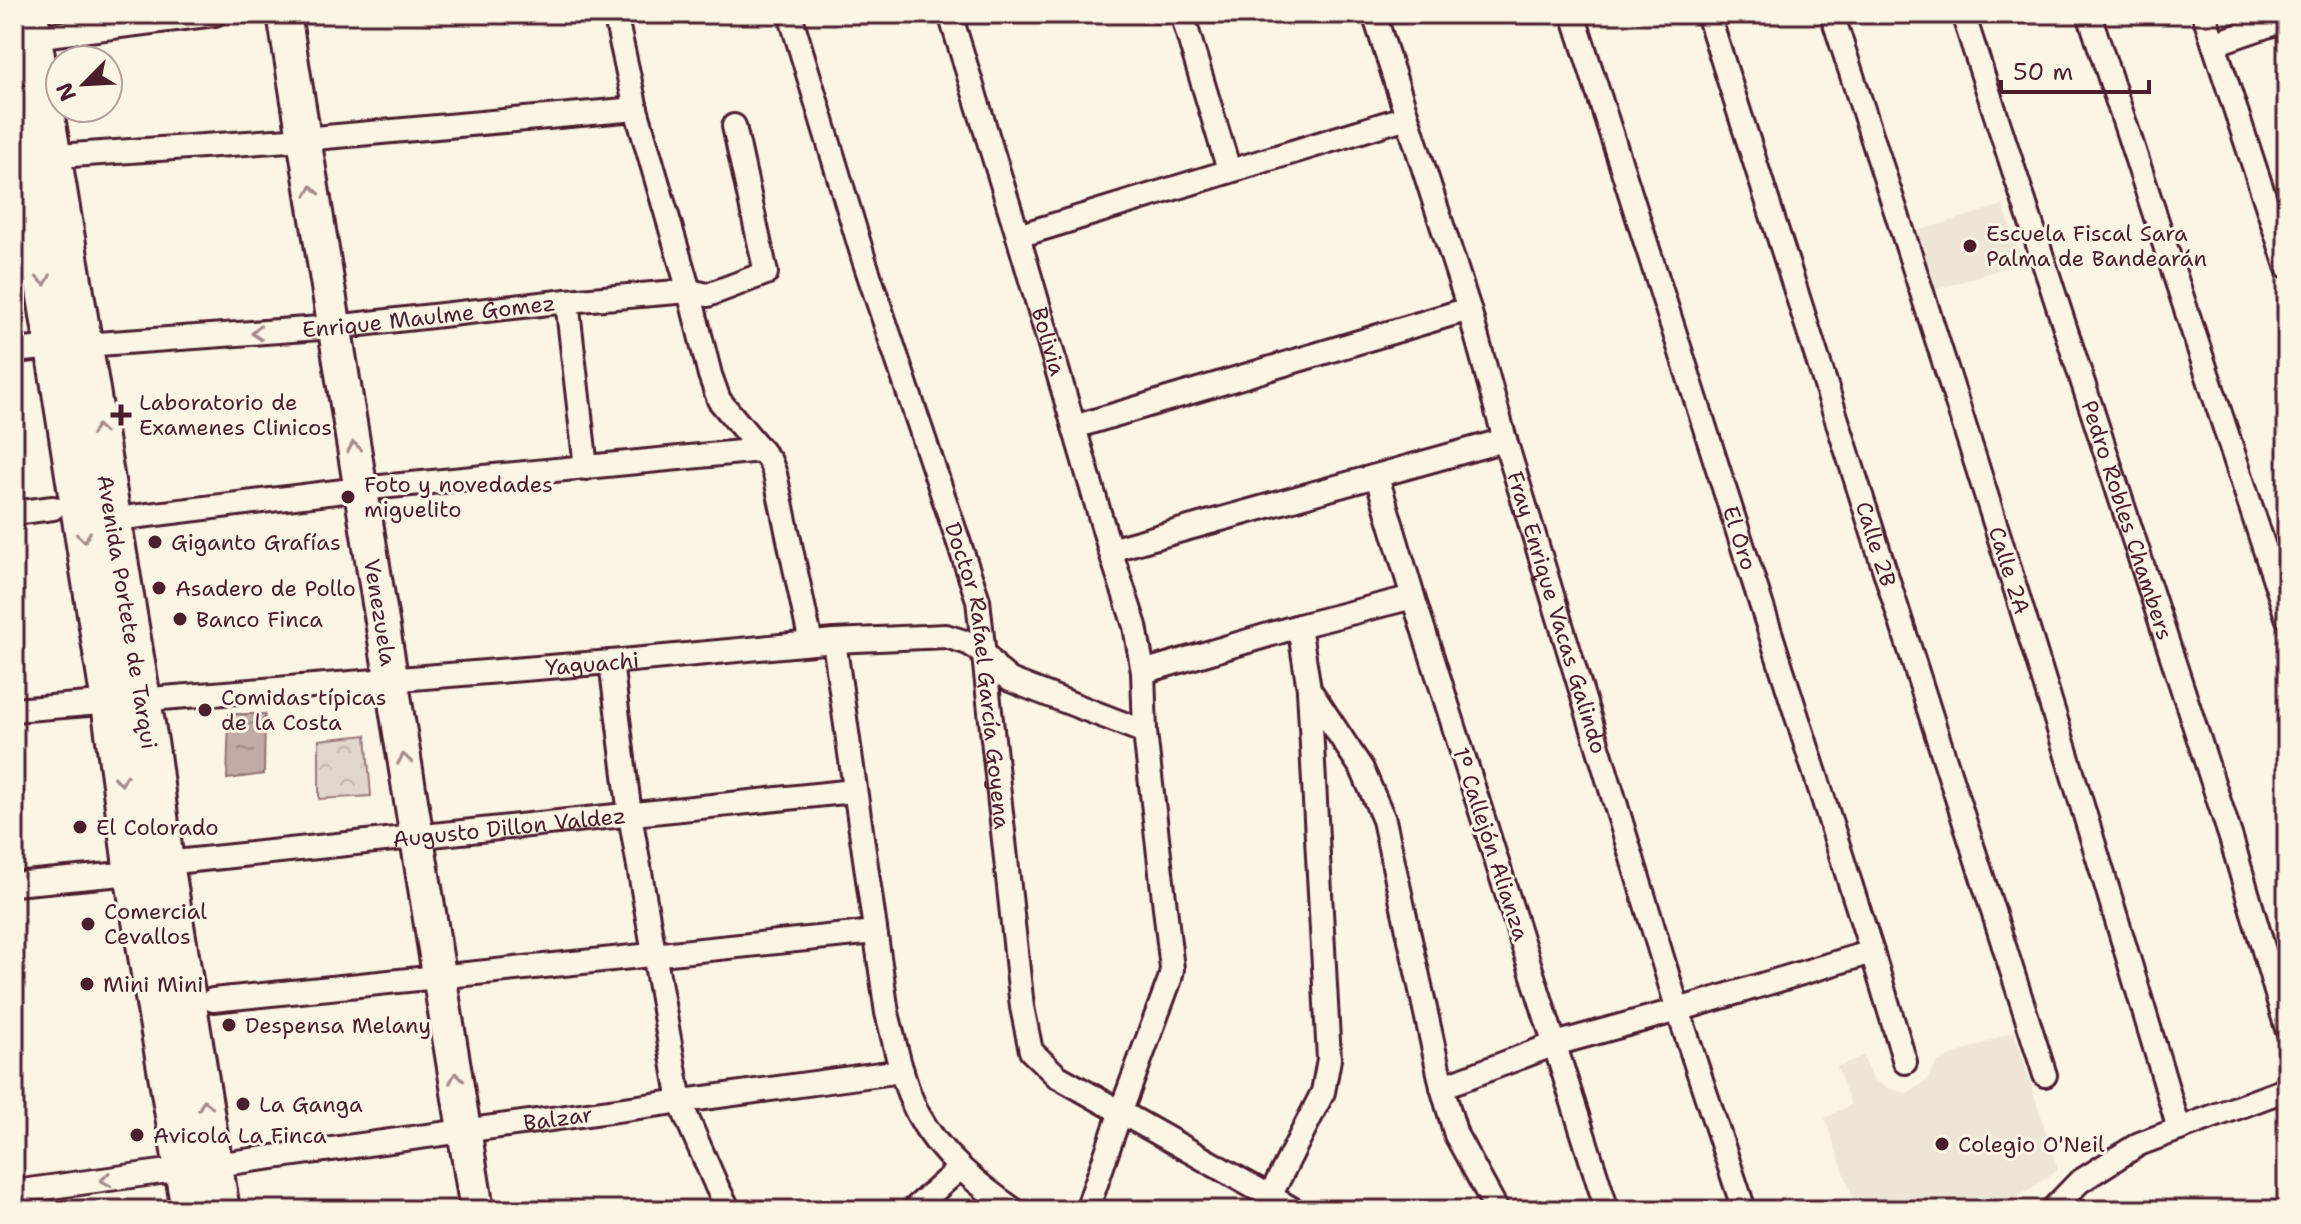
<svg xmlns="http://www.w3.org/2000/svg" width="2301" height="1224" viewBox="0 0 2301 1224" font-family="'Shantell Sans',sans-serif">
	<style>
		.built { fill: #eee5d7 }
		.forest { fill: url(#forest-crowns); stroke: #967a7a; stroke-width: 2 }
		.water { fill: url(#water-ripples); stroke: #917474; stroke-width: 2 }
		.lines { fill: none; stroke-linecap: round; stroke-linejoin: round }
		.street-casing { stroke: #4a1f2b; stroke-width: 28 }
		.secondary-casing { stroke: #4a1f2b; stroke-width: 38 }
		.primary-casing { stroke: #4a1f2b; stroke-width: 42 }
		.street { stroke: #fcf5e5; stroke-width: 22 }
		.secondary { stroke: #fcf5e5; stroke-width: 32 }
		.primary { stroke: #fcf5e5; stroke-width: 36 }
		.oneway { stroke: #a38a88 }
		.poi-dot { fill: #4a1f2b; stroke: #fcf5e5; stroke-width: 3 }
		.labels { text-anchor: middle; dominant-baseline: central; stroke-width: 6; stroke-linejoin: round; paint-order: stroke }
		.poi-label { font-size: 22px; fill: #4a1f2b; stroke: #fcf5e5; text-anchor: start }
		.street-label { font-size: 22px; fill: #4a1f2b; stroke: #fcf5e5 }
	</style>
	<defs>
		<pattern id="forest-crowns" width="20" height="18" patternUnits="userSpaceOnUse" patternTransform="scale(2)"><rect width="20" height="18" fill="#e2d5ca"/><path d="M2 6a3 3 0 1 1 6 0M12 15a3 3 0 1 1 6 0" fill="none" stroke="#c3b6ae"/></pattern>
		<pattern id="water-ripples" width="26" height="14" patternUnits="userSpaceOnUse" patternTransform="scale(2)"><rect width="26" height="14" fill="#c0aca5"/><path d="M2 4q2-2 4 0t4 0M15 11q2-2 4 0t4 0" fill="none" stroke="#9e8b87"/></pattern>
	</defs>
	<rect width="100%" height="100%" fill="#fcf5e5"/>
	<filter id="ink" filterUnits="userSpaceOnUse"><feTurbulence type="fractalNoise" baseFrequency=".0125" numOctaves="2"/><feDisplacementMap in="SourceGraphic" scale="16" xChannelSelector="R" yChannelSelector="G"/><feConvolveMatrix kernelMatrix="1 2 1 2 8 2 1 2 1" color-interpolation-filters="sRGB"/></filter>
	<g filter="url(#ink)">
		<!-- built -->
		<path class="built" d="M 2003,205 L 2023,262 L 1935,290 L 1918,231 Z
			M 2014,1031 L 2058,1170 L 1999,1210 L 1857,1210 L 1825,1118 L 1851,1105 L 1837,1067 L 1863,1056 L 1874,1080 L 1890,1089 L 1908,1093 L 1927,1080 L 1937,1062 Z"/>
		<!-- forest -->
		<path class="forest" d="M 366,735 L 371,796 L 319,799 L 319,740 Z"/>
		<!-- water -->
		<path class="water" d="M 229,714 L 265,714 L 264,774 L 227,779 Z"/>
		<g class="lines">
			<defs>
				<g id="street">
					<path d="M 615,14 L 636,109 L 689,291 L 710,375 L 719,400 L 770,461 L 775,474 L 811,643"/>
					<path id="s1" d="M 790,14 L 864,260 L 978,600 L 1022,1007 L 1031,1051 L 1057,1076 L 1294,1210"/>
					<path id="s2" d="M 950,14 L 1018,236 L 1110,550 L 1135,626 L 1143,672 L 1145,732 L 1172,969 L 1170,979 L 1121,1111 L 1087,1210"/>
					<path d="M 1182,14 L 1229,170"/>
					<path id="s3" d="M 1374,14 L 1469,309 L 1505,440 L 1678,1010 L 1744,1210"/>
					<path id="s4" d="M 1573,14 L 1872,952 L 1905,1062"/>
					<path id="s5" d="M 1708,14 L 2045,1075"/>
					<path id="s6" d="M 1832,14 C 1953,384 2069,755 2179,1129"/>
					<path id="s7" d="M 1963,14 L 2231,838 L 2287,1029"/>
					<path d="M 2089,14 L 2287,617"/>
					<path d="M 2204,14 L 2287,266"/>
					<path d="M 33,37 L 215,14"/>
					<path d="M 2214,44 L 2287,19"/>
					<path d="M 43,157 L 304,139 L 636,109"/>
					<path d="M 1018,236 L 1407,117"/>
					<path d="M 567,301 L 586,468"/>
					<path id="s8" d="M 84,345 L 334,327 L 567,301 L 689,291 L 708,295 L 766,273 L 734,126"/>
					<path d="M 14,351 L 54,347"/>
					<path d="M 1074,427 L 1469,309"/>
					<path d="M 1377,477 L 1413,597 L 1607,1210"/>
					<path d="M 14,513 L 53,508"/>
					<path d="M 132,517 L 360,489 L 761,450"/>
					<path d="M 1110,550 L 1505,440"/>
					<path d="M 1299,626 L 1309,689 L 1362,769 L 1384,820 L 1442,1087 L 1456,1135 L 1497,1210"/>
					<path d="M 834,641 L 887,1013 C 896,1047 902,1083 918,1114 C 939,1154 978,1185 1014,1210"/>
					<path d="M 611,662 L 630,815 L 680,1102 L 717,1187 L 729,1210"/>
					<path d="M 1143,672 L 1299,626 L 1413,597"/>
					<path id="s9" d="M 14,710 L 611,662 L 834,641 L 946,636 L 968,643 L 984,653 L 998,670 L 1010,680 L 1145,732"/>
					<path id="s10" d="M 165,863 L 854,791"/>
					<path d="M 14,884 L 133,873"/>
					<path d="M 213,1000 L 875,932"/>
					<path d="M 1442,1087 L 1555,1044 L 1678,1010 L 1872,952"/>
					<path id="s11" d="M 215,1165 L 902,1071"/>
					<path d="M 14,1192 L 183,1169"/>
					<path d="M 913,1210 L 960,1168"/>
					<path d="M 1263,1210 L 1323,1092 L 1329,1059 L 1309,690"/>
					<path d="M 2052,1210 L 2079,1182 L 2139,1144 L 2287,1089"/>
				</g>
				<g id="secondary">
					<path id="s12" d="M 284,14 L 477,1210"/>
				</g>
				<g id="primary">
					<path id="s13" d="M 29,14 L 151,754 L 165,863 L 221,1210"/>
					<path d="M 14,93 L 110,703 L 133,873 L 190,1210"/>
				</g>
			</defs>
			<!-- street casing -->
			<use href="#street" class="street-casing"/>
			<!-- secondary casing -->
			<use href="#secondary" class="secondary-casing"/>
			<!-- primary casing -->
			<use href="#primary" class="primary-casing"/>
			<!-- street -->
			<use href="#street" class="street"/>
			<!-- secondary -->
			<use href="#secondary" class="secondary"/>
			<!-- primary -->
			<use href="#primary" class="primary"/>
		</g>
		<!-- one-way arrows -->
		<defs><path id="oneway-chevron" d="M-2-3.5L2.5 0L-2 3.5" fill="none" stroke-width="1.6" stroke-linecap="round" stroke-linejoin="round" transform="scale(2)"/></defs>
		<g class="oneway">
			<use href="#oneway-chevron" transform="translate(312 191) rotate(-99)"/>
			<use href="#oneway-chevron" transform="translate(44 280) rotate(81)"/>
			<use href="#oneway-chevron" transform="translate(257 333) rotate(176)"/>
			<use href="#oneway-chevron" transform="translate(98 430) rotate(-99)"/>
			<use href="#oneway-chevron" transform="translate(354 447) rotate(-99)"/>
			<use href="#oneway-chevron" transform="translate(84 537) rotate(81)"/>
			<use href="#oneway-chevron" transform="translate(404 759) rotate(-99)"/>
			<use href="#oneway-chevron" transform="translate(121 780) rotate(82)"/>
			<use href="#oneway-chevron" transform="translate(456 1078) rotate(-99)"/>
			<use href="#oneway-chevron" transform="translate(205 1105) rotate(-99)"/>
			<use href="#oneway-chevron" transform="translate(106 1180) rotate(172)"/>
		</g>
	</g>
	<!-- markers -->
	<g class="poi-dot">
		<circle cx="1970" cy="246" r="8"/>
		<path d="M117 403h8v8h8v8h-8v8h-8v-8h-8v-8h8z"/>
		<circle cx="348" cy="497" r="8"/>
		<circle cx="155" cy="542" r="8"/>
		<circle cx="159" cy="588" r="8"/>
		<circle cx="180" cy="619" r="8"/>
		<circle cx="205" cy="710" r="8"/>
		<circle cx="80" cy="827" r="8"/>
		<circle cx="88" cy="924" r="8"/>
		<circle cx="87" cy="984" r="8"/>
		<circle cx="229" cy="1025" r="8"/>
		<circle cx="243" cy="1104" r="8"/>
		<circle cx="137" cy="1135" r="8"/>
		<circle cx="1942" cy="1144" r="8"/>
	</g>
	<g class="labels">
		<!-- poi labels -->
		<g class="poi-label">
			<text x="1986" y="233">Escuela Fiscal Sara<tspan x="1986" dy="25">Palma de Bandearán</tspan></text>
			<text x="139" y="402">Laboratorio de<tspan x="139" dy="25">Examenes Clinicos</tspan></text>
			<text x="364" y="484">Foto y novedades<tspan x="364" dy="25">miguelito</tspan></text>
			<text x="171" y="542">Giganto Grafías</text>
			<text x="175" y="588">Asadero de Pollo</text>
			<text x="196" y="619">Banco Finca</text>
			<text x="221" y="697">Comidas típicas<tspan x="221" dy="25">de la Costa</tspan></text>
			<text x="96" y="827">El Colorado</text>
			<text x="104" y="911">Comercial<tspan x="104" dy="25">Cevallos</tspan></text>
			<text x="103" y="984">Mini Mini</text>
			<text x="245" y="1025">Despensa Melany</text>
			<text x="259" y="1104">La Ganga</text>
			<text x="153" y="1135">Avicola La Finca</text>
			<text x="1958" y="1144">Colegio O'Neil</text>
		</g>
		<!-- street labels -->
		<g class="street-label">
			<text stroke="none"><textPath href="#s8" startOffset="346">Enrique Maulme Gomez</textPath></text>
			<text stroke="none"><textPath href="#s2" startOffset="342">Bolivia</textPath></text>
			<text stroke="none"><textPath href="#s7" startOffset="532">Pedro Robles Chambers</textPath></text>
			<text stroke="none"><textPath href="#s4" startOffset="550">El Oro</textPath></text>
			<text stroke="none"><textPath href="#s5" startOffset="556">Calle 2B</textPath></text>
			<text stroke="none"><textPath href="#s6" startOffset="584">Calle 2A</textPath></text>
			<text stroke="none"><textPath href="#s13" startOffset="606">Avenida Portete de Tarqui</textPath></text>
			<text stroke="none"><textPath href="#s12" startOffset="606">Venezuela</textPath></text>
			<text stroke="none"><textPath href="#s3" startOffset="626">Fray Enrique Vacas Galindo</textPath></text>
			<text stroke="none"><textPath href="#s9" startOffset="580">Yaguachi</textPath></text>
			<text stroke="none"><textPath href="#s1" startOffset="690">Doctor Rafael García Goyena</textPath></text>
			<text stroke="none"><textPath href="#s10" startOffset="346">Augusto Dillon Valdez</textPath></text>
			<text transform="translate(1491 844) rotate(72)">1º Callejón Alianza</text>
			<text stroke="none"><textPath href="#s11" startOffset="346">Balzar</textPath></text>
		</g>
	</g>
	<!-- margin -->
	<rect width="2301" height="1224" fill="none" stroke="#fcf5e5" stroke-width="48"/>
	<rect x="24" y="24" width="2253" height="1176" fill="none" stroke="#4a1f2b" stroke-width="3" filter="url(#ink)"/>
	<!-- north arrow -->
	<g transform="translate(84 84) rotate(246)"><circle r="38" fill="#fcf5e5" stroke="#b59f9b" stroke-width="2"/>
	<path d="M0-6L14 30L0 20L-14 30Z" fill="#4a1f2b"/>
	<text y="-12" font-size="22" font-weight="bold" text-anchor="middle" fill="#4a1f2b">N</text>
	</g>
	<!-- scale -->
	<path d="M2001 80v12h148v-12" fill="none" stroke="#4a1f2b" stroke-width="4"/>
	<text x="2013" y="80" font-size="24" fill="#4a1f2b" stroke="#fcf5e5" stroke-width="6" paint-order="stroke">50 m</text>
</svg>
